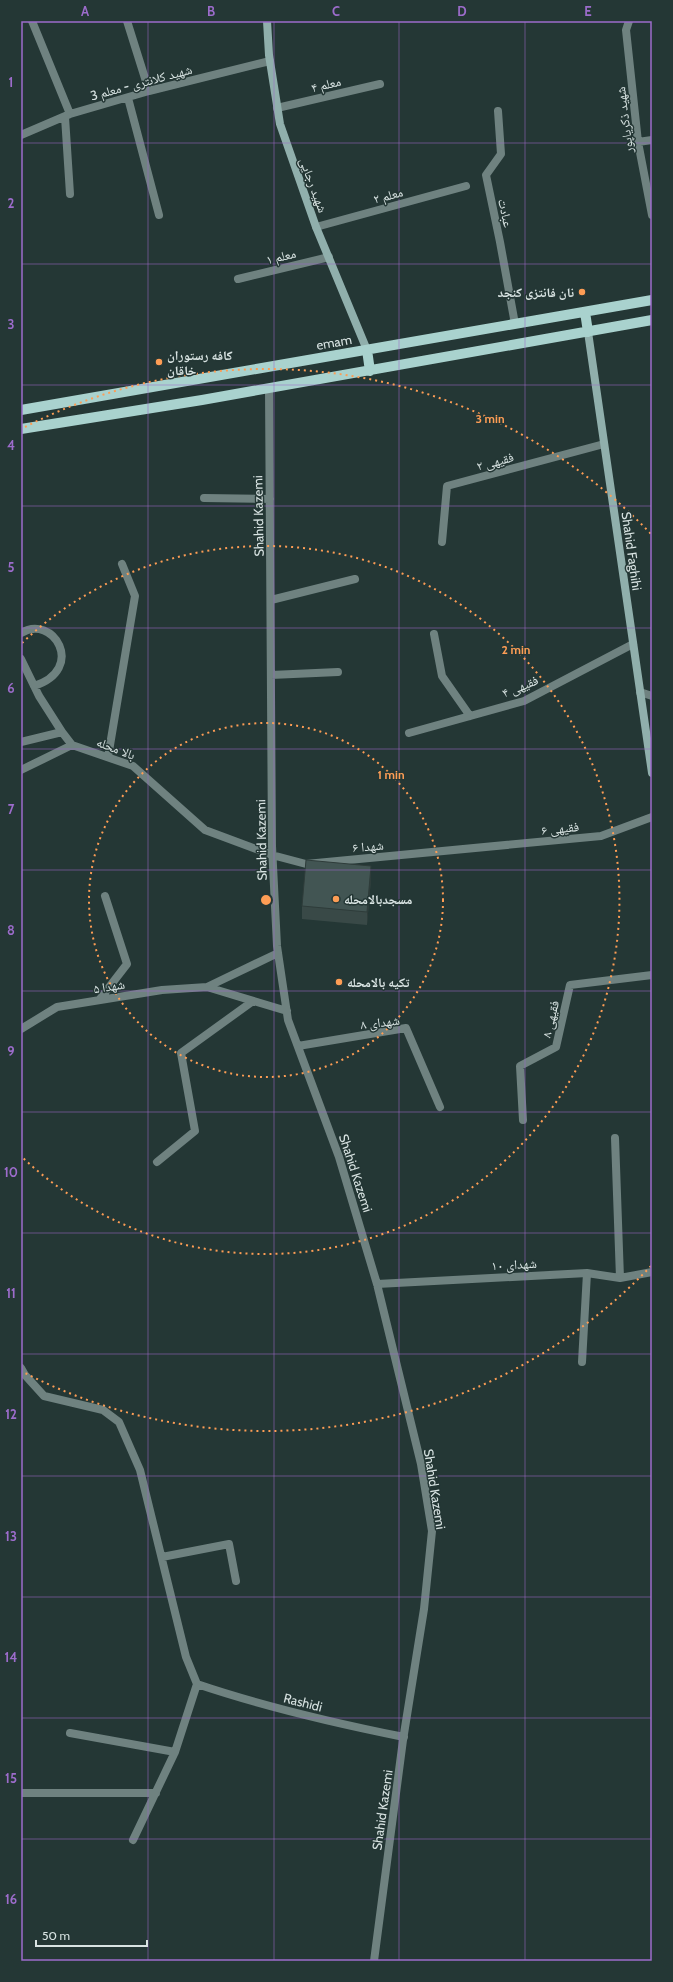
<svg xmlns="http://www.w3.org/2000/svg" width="673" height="1982" viewBox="0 0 673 1982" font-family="Cabin,'Noto Naskh Arabic',sans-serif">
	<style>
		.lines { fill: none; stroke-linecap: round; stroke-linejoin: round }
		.street { stroke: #6f8280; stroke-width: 8 }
		.secondary { stroke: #90afac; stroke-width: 8 }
		.primary { stroke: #a9d2ce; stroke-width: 10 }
		.wall { fill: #394947 }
		.shaded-wall { fill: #2e3c3a }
		.building { fill: #425553; stroke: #2e3c3a }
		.grid { fill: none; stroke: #9c6ccb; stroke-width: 1; stroke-opacity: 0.55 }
		.ring { fill: none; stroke: #fd9d55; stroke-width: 2; stroke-dasharray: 2 4 }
		.poi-dot { fill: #fd9d55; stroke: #243735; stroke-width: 1.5 }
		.labels { text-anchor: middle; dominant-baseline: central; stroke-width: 3; stroke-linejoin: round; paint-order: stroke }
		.street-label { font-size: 13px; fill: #d8e3e2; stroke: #243735 }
		.poi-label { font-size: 13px; font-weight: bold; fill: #d8e3e2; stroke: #243735; text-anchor: start }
		.centre { fill: #fd9d55; stroke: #243735; stroke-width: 2 }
		.ring-label { font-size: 12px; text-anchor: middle; font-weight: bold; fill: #fd9d55; stroke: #243735; stroke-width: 3; stroke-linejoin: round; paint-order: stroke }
		.neatline { fill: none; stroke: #9c6ccb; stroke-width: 1.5 }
		.grid-label { font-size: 13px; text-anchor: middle; font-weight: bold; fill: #9c6ccb }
	</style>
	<rect width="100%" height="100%" fill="#243735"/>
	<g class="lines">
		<!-- street -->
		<path class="street" d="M 32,21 L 70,114
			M 127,21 L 149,91
			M 629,21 L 626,30 L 638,142 L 652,215
			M 128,98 L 159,215
			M 277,108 L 380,84
			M 498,111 L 501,154 L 486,175 L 500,242 L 515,324
			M 65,117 L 70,194
			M 21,135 L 70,114 L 149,91 L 270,61
			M 638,142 L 652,140
			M 316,227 L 466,186
			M 238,279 L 329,257
			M 269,389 L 272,846 L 277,946 L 288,1020 L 339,1157 L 377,1284 L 421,1464 L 432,1531 L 424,1609 L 403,1740 L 374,1961
			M 204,498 L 270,499
			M 442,542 L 447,486 L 604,444
			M 271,600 L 355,579
			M 21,633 C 53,613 87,669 34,686
			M 434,634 L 442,676 L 470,716
			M 21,659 L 39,696 L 62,732 L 72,745 L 133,766 L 205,830 L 272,855 L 306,864 L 601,836 L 652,817
			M 271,675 L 338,672
			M 640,692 L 652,696
			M 409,733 L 524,701 L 633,644
			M 21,742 L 62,732
			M 108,757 L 135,596 L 122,564
			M 21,770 L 72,745
			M 207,987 L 287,1011
			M 100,999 L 127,964 L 105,896
			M 21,1029 L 57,1007 L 162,990 L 207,987 L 278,953
			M 298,1046 L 406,1028 L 440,1107
			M 523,1120 L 520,1066 L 556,1047 L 570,985 L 652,975
			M 615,1138 L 620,1278
			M 157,1162 L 195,1131 L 181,1053 L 253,1001
			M 377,1284 L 587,1273 L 620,1278 L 652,1272
			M 582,1362 L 587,1273
			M 21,1368 L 25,1375 L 44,1396 L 103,1410 L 119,1422 L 140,1470 L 186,1657 L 197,1684 L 175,1752 L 133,1840
			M 162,1557 L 229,1544 L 236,1581
			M 197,1684 C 265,1707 334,1723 404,1737
			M 70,1733 L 175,1752
			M 21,1793 L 156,1793"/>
		<!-- secondary -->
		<path class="secondary" d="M 267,21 L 269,55 L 280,124 L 316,227 L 367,350
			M 588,332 L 652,773"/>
		<!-- primary -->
		<path class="primary" d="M 585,312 L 588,332
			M 367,350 L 370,371
			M 21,410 L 652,300
			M 21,429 L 202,400 L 652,320"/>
	</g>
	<!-- wall -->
	<path class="wall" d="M 371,879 L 367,925 L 302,919 L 302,906 Z"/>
	<!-- shaded-wall -->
	<path class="shaded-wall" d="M 371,866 L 371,879 L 367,925 L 367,912 Z"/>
	<!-- building -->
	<path class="building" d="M 306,860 L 371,866 L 367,912 L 302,906 Z"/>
	<!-- grid -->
	<path class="grid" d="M 148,21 L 148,1961M 274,21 L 274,1961M 399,21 L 399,1961M 525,21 L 525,1961M 21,143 L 652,143M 21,264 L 652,264M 21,385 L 652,385M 21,506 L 652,506M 21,628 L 652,628M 21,749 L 652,749M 21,870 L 652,870M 21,991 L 652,991M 21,1112 L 652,1112M 21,1233 L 652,1233M 21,1354 L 652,1354M 21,1476 L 652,1476M 21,1597 L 652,1597M 21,1718 L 652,1718M 21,1839 L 652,1839"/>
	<!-- distance rings -->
	<g class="ring">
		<circle cx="266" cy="900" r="177"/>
		<path d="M22 643A354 354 0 1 1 22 1157"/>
		<path d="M651 1266A531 531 0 0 1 25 1373M25 427A531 531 0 0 1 651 534"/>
	</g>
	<!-- markers -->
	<g class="poi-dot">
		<circle cx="582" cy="292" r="4"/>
		<circle cx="159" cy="362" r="4"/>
		<circle cx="336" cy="899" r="4"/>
		<circle cx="339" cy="982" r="4"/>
	</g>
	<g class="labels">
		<!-- street labels -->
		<g class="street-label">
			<text transform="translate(141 82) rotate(-15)">شهید کلانتری - معلم 3</text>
			<text transform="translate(326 84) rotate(-14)">معلم ۴</text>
			<text transform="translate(624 120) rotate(-97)">شهید ذکریاپور</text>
			<text transform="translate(314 185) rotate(70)">شهید رجایی</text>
			<text transform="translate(388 195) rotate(-15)">معلم ۲</text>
			<text transform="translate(506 213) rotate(78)">عبادت</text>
			<text transform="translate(281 256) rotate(-14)">معلم ۱</text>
			<text transform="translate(334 342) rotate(-10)">emam</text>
			<text transform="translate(495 461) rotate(-15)">فقیهی ۲</text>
			<text transform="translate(258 516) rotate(-91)">Shahid Kazemi</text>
			<text transform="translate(632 551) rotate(82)">Shahid Faghihi</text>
			<text transform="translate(520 686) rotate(-22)">فقیهی ۴</text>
			<text transform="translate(116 748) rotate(21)">بالا محله</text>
			<text transform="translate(560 828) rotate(-6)">فقیهی ۶</text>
			<text transform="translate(261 840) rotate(-91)">Shahid Kazemi</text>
			<text transform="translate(368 846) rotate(-5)">شهدا ۶</text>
			<text transform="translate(109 986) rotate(-9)">شهدا ۵</text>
			<text transform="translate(550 1019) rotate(-77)">فقیهی ۸</text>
			<text transform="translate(380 1022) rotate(-7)">شهدای ۸</text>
			<text transform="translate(356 1173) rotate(72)">Shahid Kazemi</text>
			<text transform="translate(514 1264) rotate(-3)">شهدای ۱۰</text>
			<text transform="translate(435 1489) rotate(81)">Shahid Kazemi</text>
			<text transform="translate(303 1702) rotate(14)">Rashidi</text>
			<text transform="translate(382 1810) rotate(-82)">Shahid Kazemi</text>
		</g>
		<!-- poi labels -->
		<g class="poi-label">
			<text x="574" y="292" text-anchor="end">نان فانتزی کنجد</text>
			<text x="167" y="355">کافه رستوران<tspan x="167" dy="15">خاقان</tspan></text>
			<text x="344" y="899">مسجدبالامحله</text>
			<text x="347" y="982">تکیه بالامحله</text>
		</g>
	</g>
	<circle cx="266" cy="900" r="6" class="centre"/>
	<g class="ring-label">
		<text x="490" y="423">3 min</text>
		<text x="516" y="654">2 min</text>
		<text x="391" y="779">1 min</text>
	</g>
	<!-- border -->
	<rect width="673" height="1982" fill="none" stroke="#243735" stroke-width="44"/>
	<!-- scale -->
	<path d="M36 1940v6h111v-6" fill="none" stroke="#d8e3e2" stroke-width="2"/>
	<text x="42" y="1940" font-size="12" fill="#d8e3e2" stroke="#243735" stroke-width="3" paint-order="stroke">50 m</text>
	<rect x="22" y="22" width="629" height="1938" class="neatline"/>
	<g class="grid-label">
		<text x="85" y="16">A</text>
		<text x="211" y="16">B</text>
		<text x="336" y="16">C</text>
		<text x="462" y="16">D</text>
		<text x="588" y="16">E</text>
		<text x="11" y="87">1</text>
		<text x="11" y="208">2</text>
		<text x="11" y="329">3</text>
		<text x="11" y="450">4</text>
		<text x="11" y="572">5</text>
		<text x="11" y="693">6</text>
		<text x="11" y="814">7</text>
		<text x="11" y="935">8</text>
		<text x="11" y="1056">9</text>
		<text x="11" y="1177">10</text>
		<text x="11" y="1298">11</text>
		<text x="11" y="1419">12</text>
		<text x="11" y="1541">13</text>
		<text x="11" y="1662">14</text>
		<text x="11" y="1783">15</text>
		<text x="11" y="1904">16</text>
	</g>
</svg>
